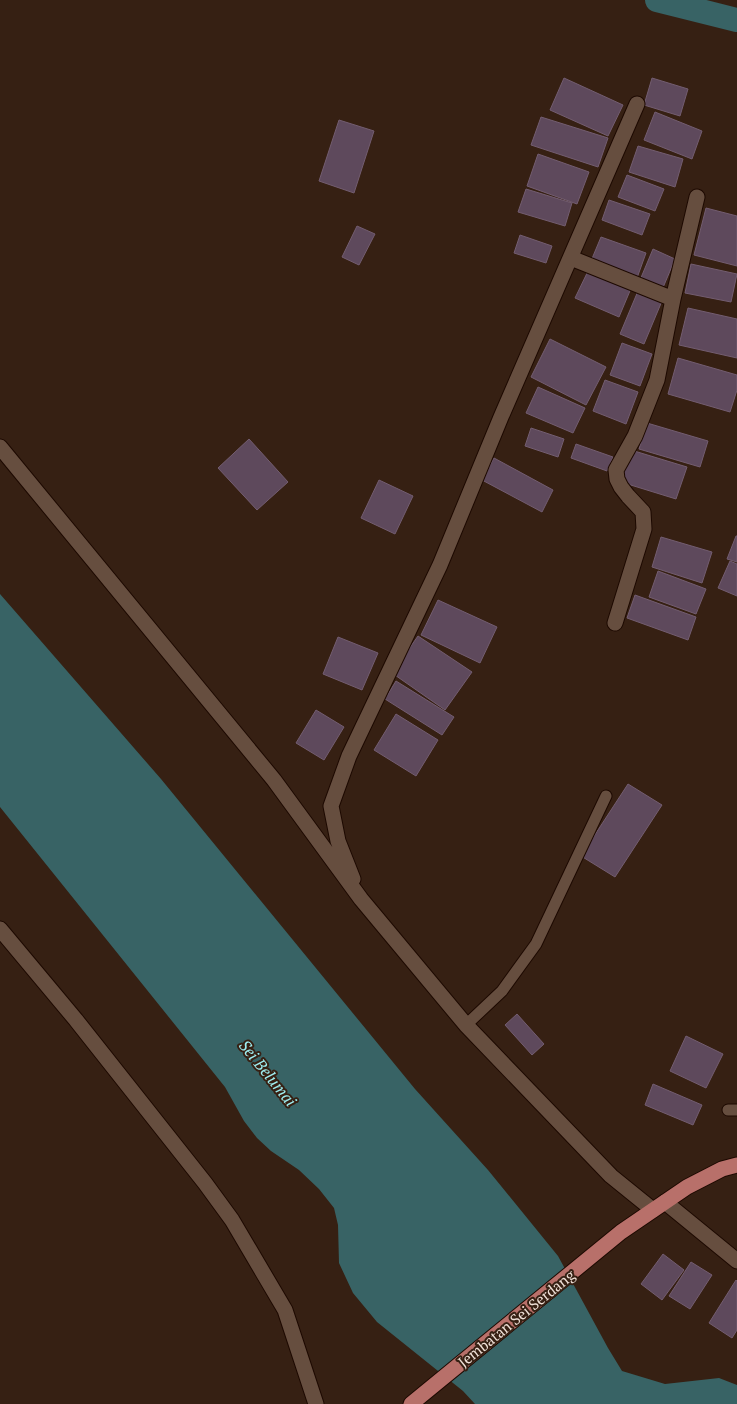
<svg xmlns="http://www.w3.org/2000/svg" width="737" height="1404" viewBox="0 0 737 1404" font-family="'PT Serif',serif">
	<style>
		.water { fill: #386365 }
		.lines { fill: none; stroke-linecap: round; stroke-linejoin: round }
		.canal { stroke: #386365; stroke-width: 24 }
		.building { fill: #5e495c; stroke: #735d70 }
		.service-casing { stroke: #1d0901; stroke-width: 13 }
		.minor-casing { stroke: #1d0901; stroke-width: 17 }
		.tertiary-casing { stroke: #1d0901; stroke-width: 17 }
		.trunk-casing { stroke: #1d0901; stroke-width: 17 }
		.service { stroke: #664e3f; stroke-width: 11 }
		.minor { stroke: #664e3f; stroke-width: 15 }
		.tertiary { stroke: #664e3f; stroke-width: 15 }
		.trunk { stroke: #b8706a; stroke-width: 15 }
		.labels { text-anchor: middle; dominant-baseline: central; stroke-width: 4; stroke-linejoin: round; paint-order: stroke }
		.street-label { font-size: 15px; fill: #efe0d7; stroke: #362013 }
		.water-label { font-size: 16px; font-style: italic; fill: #9eeef1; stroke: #362013 }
	</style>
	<rect width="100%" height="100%" fill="#362013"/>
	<!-- water -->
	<path class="water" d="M 0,594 L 161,779 L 415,1089 L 488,1170 L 558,1256 L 608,1348 L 622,1371 L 665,1384 L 719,1378 L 737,1385 L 737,1404 L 475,1404 L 463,1391 L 377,1322 L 353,1293 L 339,1263 L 338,1225 L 334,1208 L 319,1189 L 299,1170 L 271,1151 L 257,1138 L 244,1121 L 225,1087 L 0,807 Z"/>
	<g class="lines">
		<!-- canal -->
		<path class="canal" d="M 657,0 L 737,20"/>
	</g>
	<!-- building -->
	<path class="building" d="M 564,78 L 623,105 L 608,136 L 550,110 Z
		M 652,78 L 688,89 L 680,116 L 644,105 Z
		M 655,112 L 702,131 L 692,159 L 644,140 Z
		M 541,117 L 608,138 L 598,167 L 531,145 Z
		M 339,120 L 374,131 L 354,193 L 319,181 Z
		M 638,146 L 683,159 L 675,187 L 629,172 Z
		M 538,154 L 589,172 L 577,204 L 527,186 Z
		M 627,175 L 664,189 L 655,211 L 618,197 Z
		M 526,189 L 572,203 L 565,226 L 518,212 Z
		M 609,200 L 650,214 L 642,235 L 602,220 Z
		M 706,208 L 737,216 L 737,266 L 694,255 Z
		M 357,226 L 375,234 L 359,265 L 342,257 Z
		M 520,235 L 552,246 L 546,263 L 514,253 Z
		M 601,237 L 646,253 L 637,278 L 591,261 Z
		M 653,249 L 675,259 L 662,290 L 640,280 Z
		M 691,264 L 737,274 L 731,302 L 685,293 Z
		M 590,267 L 632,286 L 619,317 L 575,298 Z
		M 638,291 L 662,301 L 644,344 L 620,334 Z
		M 688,308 L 737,319 L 737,358 L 679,345 Z
		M 550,339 L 606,367 L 586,405 L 531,377 Z
		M 622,343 L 652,354 L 640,386 L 610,375 Z
		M 678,358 L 737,375 L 737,390 L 730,412 L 668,394 Z
		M 605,380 L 638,392 L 626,424 L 593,411 Z
		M 538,387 L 585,408 L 573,433 L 526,413 Z
		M 647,423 L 708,441 L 700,467 L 639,449 Z
		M 531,428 L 564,439 L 558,457 L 525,446 Z
		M 249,439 L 288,482 L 257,510 L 218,468 Z
		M 576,444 L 613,457 L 607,471 L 571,458 Z
		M 631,450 L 687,467 L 676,499 L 621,482 Z
		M 494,458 L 553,490 L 542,512 L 482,480 Z
		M 379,480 L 413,496 L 395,534 L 361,518 Z
		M 736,536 L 737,536 L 737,562 L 727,559 Z
		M 661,537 L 712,552 L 702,583 L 652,567 Z
		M 730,561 L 737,564 L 737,596 L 718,588 Z
		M 658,571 L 706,589 L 696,614 L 649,597 Z
		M 635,595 L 696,617 L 688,640 L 627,618 Z
		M 438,600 L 497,627 L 480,663 L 421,635 Z
		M 418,636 L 472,672 L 445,710 L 392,673 Z
		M 338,637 L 378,653 L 362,690 L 323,674 Z
		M 396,681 L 454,717 L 442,735 L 385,699 Z
		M 316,710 L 344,727 L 324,760 L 296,743 Z
		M 396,714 L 438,740 L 416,776 L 374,750 Z
		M 628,784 L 662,805 L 615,877 L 581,856 Z
		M 517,1014 L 544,1044 L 532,1055 L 505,1025 Z
		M 686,1036 L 723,1054 L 706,1088 L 670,1071 Z
		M 653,1084 L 702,1105 L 693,1125 L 645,1105 Z
		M 663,1254 L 684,1270 L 662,1300 L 641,1284 Z
		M 691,1262 L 712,1275 L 690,1309 L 669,1296 Z
		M 736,1280 L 737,1281 L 737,1330 L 732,1338 L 709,1323 Z"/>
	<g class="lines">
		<defs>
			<path id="service" d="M 466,1025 L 502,991 L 536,944 L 606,796
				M 728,1110 L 737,1110"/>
			<path id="minor" d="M 571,258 L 673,299
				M 0,447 L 274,780 L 361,899 L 466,1025 L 611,1176 L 653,1210
				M 615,623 L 644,529 L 643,512 L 628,496 L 621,487 L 617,479 L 616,470 L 635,436 L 657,380 L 673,299 L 697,197
				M 353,879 L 338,841 L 331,806 L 349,756 L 440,565 L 501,417 L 637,104
				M 665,1202 L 737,1261"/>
			<path id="tertiary" d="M 0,929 L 76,1020 L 205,1183 L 232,1220 L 285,1310 L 316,1404"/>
			<path id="trunk" d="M 411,1404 L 621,1232 L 687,1187 L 722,1169 L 737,1165"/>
		</defs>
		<!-- service casing -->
		<use href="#service" class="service-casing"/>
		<!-- minor casing -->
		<use href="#minor" class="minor-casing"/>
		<!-- tertiary casing -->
		<use href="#tertiary" class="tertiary-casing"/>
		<!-- trunk casing -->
		<use href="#trunk" class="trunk-casing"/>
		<!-- service -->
		<use href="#service" class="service"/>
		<!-- minor -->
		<use href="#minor" class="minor"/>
		<!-- tertiary -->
		<use href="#tertiary" class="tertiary"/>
		<!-- trunk -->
		<use href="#trunk" class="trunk"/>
	</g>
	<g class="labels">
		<!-- street labels -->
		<g class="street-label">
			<text transform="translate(516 1318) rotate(-39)">Jembatan Sei Serdang</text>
		</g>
		<!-- water labels -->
		<g class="water-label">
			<text transform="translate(268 1073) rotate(51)">Sei Belumai</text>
		</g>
	</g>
</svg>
